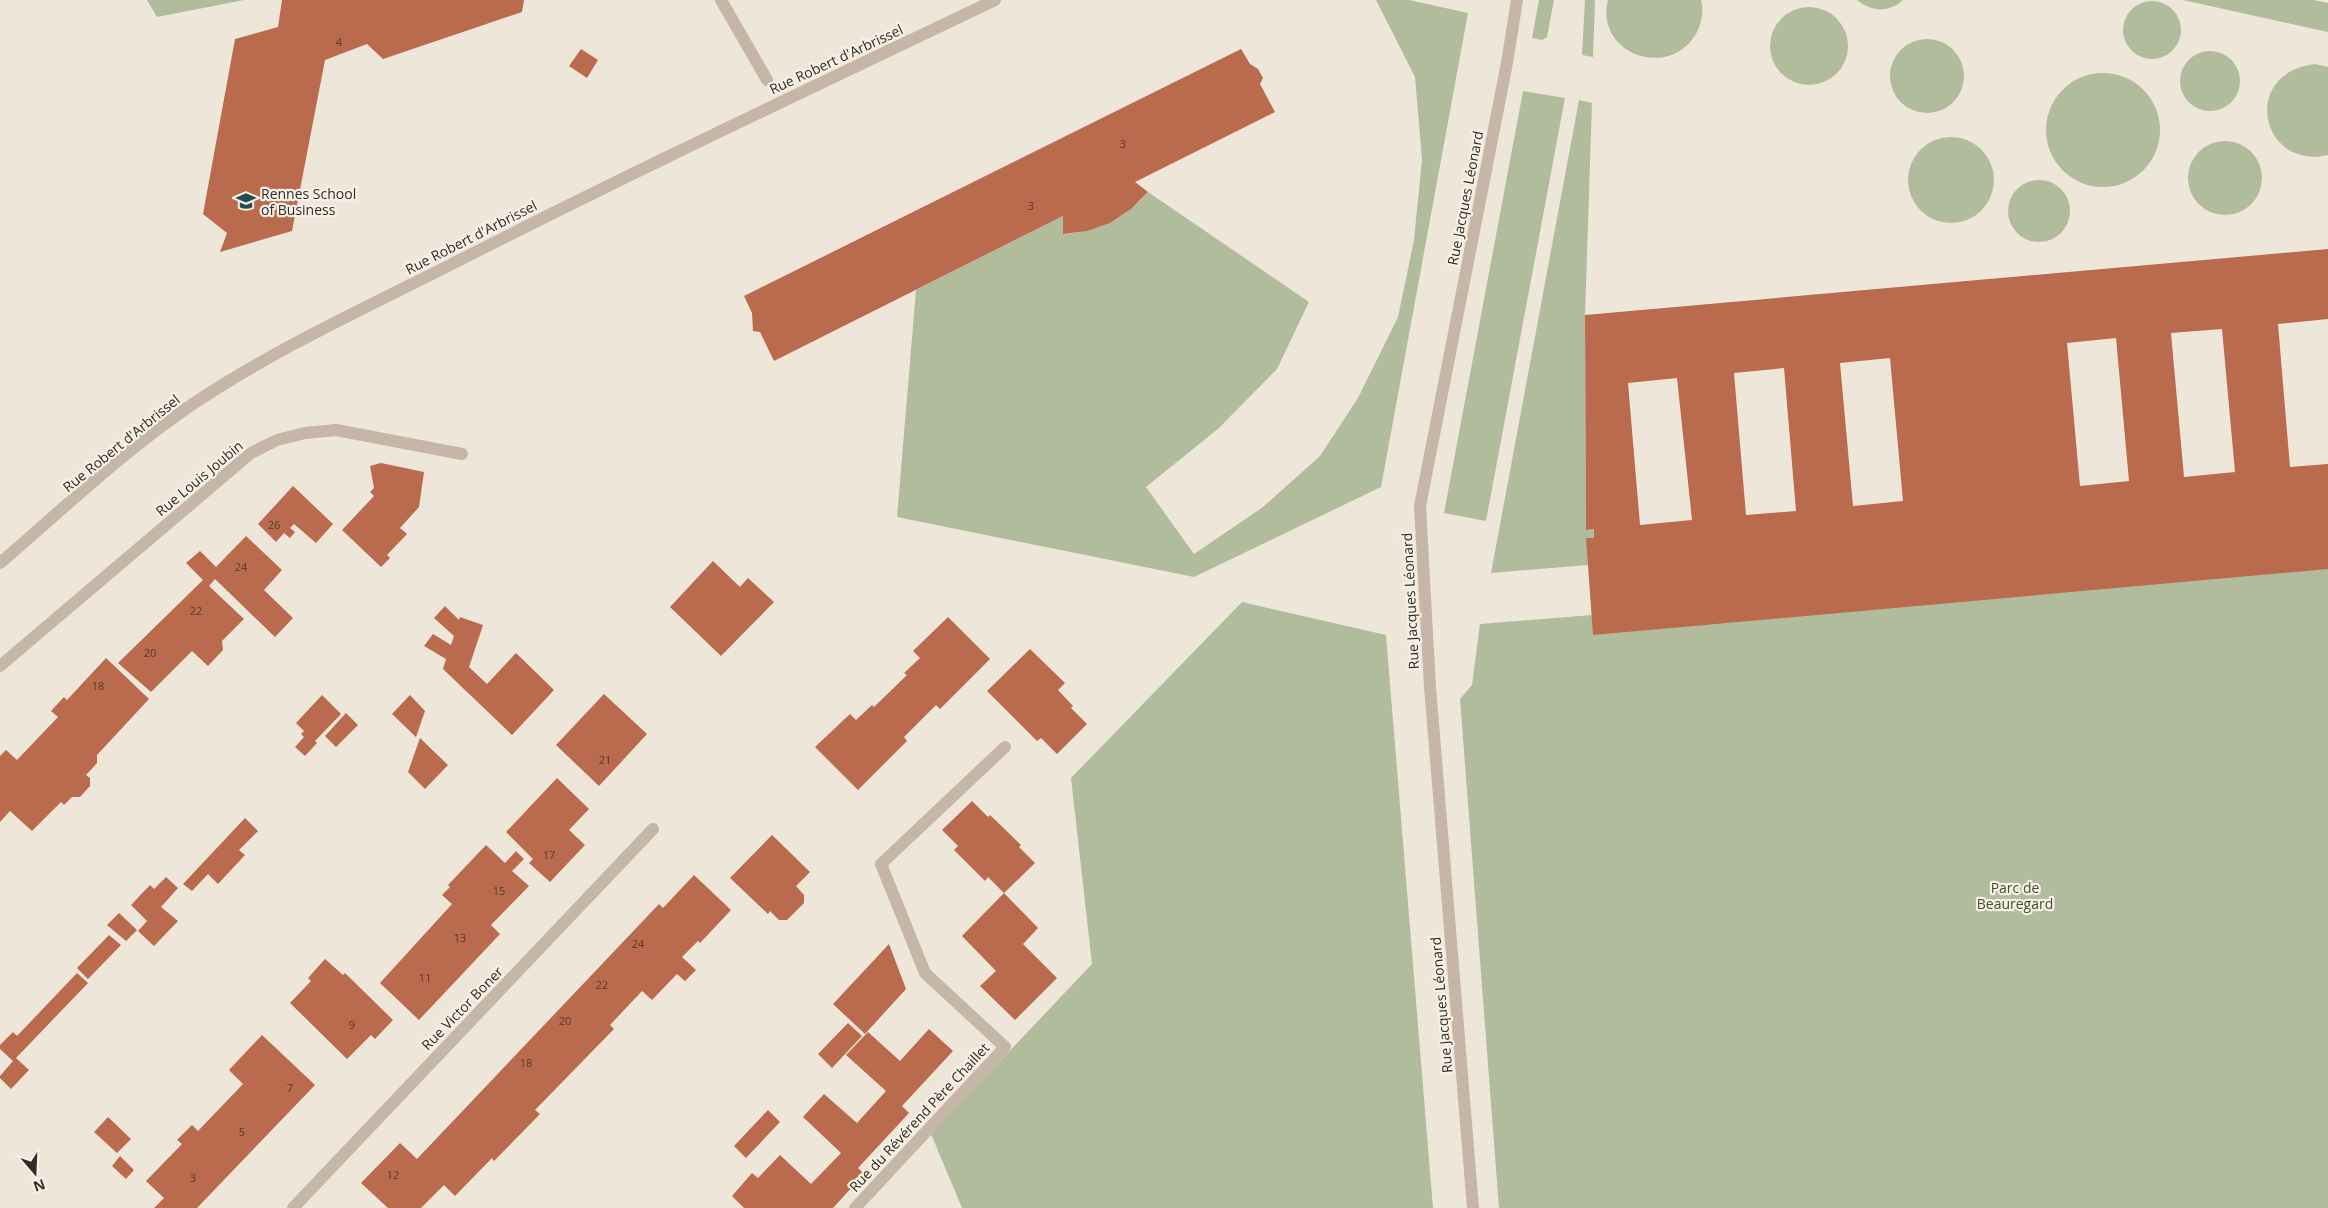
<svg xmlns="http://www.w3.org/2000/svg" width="2328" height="1208" viewBox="0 0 2328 1208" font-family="'Open Sans',sans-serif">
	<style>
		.green { fill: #b1bc9c }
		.building { fill: #ba6a4d; fill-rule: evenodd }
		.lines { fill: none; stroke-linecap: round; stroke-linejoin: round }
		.lane { stroke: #c5b6a8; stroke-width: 12 }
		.street { stroke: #c5b6a8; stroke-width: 12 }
		.labels { text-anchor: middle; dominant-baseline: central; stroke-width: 4.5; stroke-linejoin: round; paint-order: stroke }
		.number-label { font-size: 11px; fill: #553b30 }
		.street-label { font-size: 14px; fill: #332b27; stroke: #f7f0e6 }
		.poi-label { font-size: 14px; fill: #332b27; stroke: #f7f0e6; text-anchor: start }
		.park-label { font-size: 14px; fill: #424f2d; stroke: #f7f0e6 }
	</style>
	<rect width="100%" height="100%" fill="#efe6da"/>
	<!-- green -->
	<path class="green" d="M 147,0 L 244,0 L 157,17 Z
		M 1376,0 L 1409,0 L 1468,13 L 1381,487 L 1194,577 L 897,517 L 916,290 L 1063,216 L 1063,234 C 1098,232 1125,218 1148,192 L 1309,302 L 1277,369 L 1219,428 L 1146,487 L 1194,554 L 1263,507 L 1320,456 L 1358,398 L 1398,317 L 1414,240 L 1422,159 L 1415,77 Z
		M 1539,0 L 1554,0 L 1547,37 L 1542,40 L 1532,38 Z
		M 1585,0 L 1595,0 L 1593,57 L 1582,55 Z
		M 1608,0 L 1701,0 C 1704,10 1702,20 1698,30 C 1673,82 1594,55 1608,0 Z
		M 1857,0 L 1903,0 C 1889,13 1872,12 1857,0 Z
		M 2183,0 L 2314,0 L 2328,3 L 2328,32 Z
		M2123 30a29 29 0 1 1 58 0a29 29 0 1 1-58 0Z
		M1770 46a39 39 0 1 1 78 0a39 39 0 1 1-78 0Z
		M1890 76a37 37 0 1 1 74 0a37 37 0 1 1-74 0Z
		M2180 81a30 30 0 1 1 60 0a30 30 0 1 1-60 0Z
		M 2315,64 L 2328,67 L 2328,155 C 2261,171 2239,73 2315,64 Z
		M2046 130a57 57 0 1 1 114 0a57 57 0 1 1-114 0Z
		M 1523,91 L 1565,98 L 1486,521 L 1444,513 Z
		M 1579,100 L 1592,103 L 1585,315 L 1586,530 L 1594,529 L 1594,538 L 1588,565 L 1491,573 Z
		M1908 180a43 43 0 1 1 86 0a43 43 0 1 1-86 0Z
		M2188 178a37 37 0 1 1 74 0a37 37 0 1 1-74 0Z
		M2008 211a31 31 0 1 1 62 0a31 31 0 1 1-62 0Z
		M 2328,556 L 2328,1208 L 1499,1208 L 1460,699 L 1472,685 L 1480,624 Z
		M 1242,602 L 1386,635 L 1433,1208 L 962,1208 L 931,1134 L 1092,964 L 1071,778 Z"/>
	<!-- building -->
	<path class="building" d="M 282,0 L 524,0 L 522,12 L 383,59 L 367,44 L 325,60 L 292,231 L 220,252 L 227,233 L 203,214 L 235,39 L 278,27 Z
		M 581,49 L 598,60 L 587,78 L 569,66 Z
		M 1241,49 L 1250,64 L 1258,69 L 1263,78 L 1260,84 L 1275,112 L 1135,182 L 1148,192 L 1131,209 L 1110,223 L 1087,231 L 1063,234 L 1063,216 L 774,361 L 760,332 L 753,331 L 752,313 L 744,296 Z
		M 2328,249 L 2328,319 L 2278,324 L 2290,467 L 2328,464 L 2328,569 L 1593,635 L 1586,538 L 1594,538 L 1594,529 L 1586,530 L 1585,315 ZM 2222,329 L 2235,472 L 2184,477 L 2171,333 ZM 2116,338 L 2129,481 L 2080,486 L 2067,343 ZM 1890,358 L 1903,501 L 1853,506 L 1840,363 ZM 1784,368 L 1796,511 L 1746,515 L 1734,373 ZM 1677,378 L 1692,520 L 1640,525 L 1628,383 Z
		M 381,463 L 424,472 L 419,507 L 400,528 L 407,534 L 387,555 L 390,558 L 381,567 L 342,530 L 374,496 L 370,492 L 374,488 L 370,466 Z
		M 293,486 L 333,524 L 316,543 L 294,524 L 290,528 L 295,532 L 290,538 L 284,533 L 276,542 L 258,524 Z
		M 246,536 L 282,570 L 264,590 L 293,618 L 275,637 L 215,579 L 209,586 L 244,619 L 222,641 L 223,650 L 208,666 L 192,651 L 151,692 L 118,663 L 203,580 L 186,563 L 200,551 L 216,567 Z
		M 713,561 L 740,587 L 748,578 L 774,602 L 721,656 L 670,607 Z
		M 445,606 L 459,620 L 460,617 L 483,625 L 469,667 L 487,684 L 516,653 L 554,690 L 512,735 L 443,669 L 446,659 L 424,646 L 433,634 L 451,645 L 454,636 L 434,618 Z
		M 948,617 L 990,659 L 940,709 L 936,705 L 904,737 L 907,741 L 858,790 L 815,747 L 850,714 L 856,720 L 872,705 L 874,707 L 907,675 L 904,673 L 920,658 L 913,651 Z
		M 1030,649 L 1065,683 L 1058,690 L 1073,706 L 1071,708 L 1087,724 L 1057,754 L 1041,738 L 1037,741 L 987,691 Z
		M 106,658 L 149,699 L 97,755 L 97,763 L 86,775 L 90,778 L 90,786 L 80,797 L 72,797 L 64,805 L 61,802 L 32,831 L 10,811 L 0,822 L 0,756 L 6,750 L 17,760 L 58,717 L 51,711 L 64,697 L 67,700 Z
		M 604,694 L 647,734 L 599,786 L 556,745 Z
		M 322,695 L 341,714 L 315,741 L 317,743 L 305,756 L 295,747 L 304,737 L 301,734 L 304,731 L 296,723 Z
		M 410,695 L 425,711 L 416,737 L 392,714 Z
		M 346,713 L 358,725 L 336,747 L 325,736 Z
		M 420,738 L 448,765 L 425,789 L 408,772 Z
		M 557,778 L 589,809 L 569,830 L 585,845 L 550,882 L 529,863 L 533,859 L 506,832 Z
		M 972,801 L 988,817 L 990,815 L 1021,845 L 1019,847 L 1035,863 L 1004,893 L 1038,928 L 1023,944 L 1057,978 L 1015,1020 L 980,986 L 996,971 L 962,936 L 1004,893 L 988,877 L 985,881 L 954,850 L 958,846 L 942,830 Z
		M 245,818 L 258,831 L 239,850 L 245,855 L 218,884 L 208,874 L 192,891 L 183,884 Z
		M 772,835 L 810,872 L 796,886 L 804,895 L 804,903 L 787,920 L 779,920 L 770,911 L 768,914 L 730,878 Z
		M 486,845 L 505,863 L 516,851 L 524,859 L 512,871 L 529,886 L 491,925 L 500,934 L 419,1020 L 380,983 L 452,904 L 442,895 L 450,887 L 448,885 Z
		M 694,875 L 731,910 L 700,943 L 698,941 L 682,957 L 696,970 L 685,981 L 677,974 L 652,1000 L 642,991 L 610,1025 L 614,1029 L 535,1110 L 540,1114 L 494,1161 L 492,1158 L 455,1196 L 444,1185 L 421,1208 L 388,1208 L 361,1183 L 400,1143 L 417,1159 L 659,904 L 663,908 Z
		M 166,877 L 178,888 L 161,907 L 178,921 L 154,946 L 138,931 L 147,921 L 131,905 L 150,885 L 154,889 Z
		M 119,913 L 137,930 L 126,941 L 107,925 Z
		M 109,935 L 121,945 L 88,979 L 77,968 Z
		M 889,944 L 906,989 L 865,1034 L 833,1004 Z
		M 325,959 L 343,975 L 345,973 L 393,1020 L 375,1039 L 371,1035 L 347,1059 L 290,1003 L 311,981 L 308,978 Z
		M 77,973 L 88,983 L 16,1058 L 29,1070 L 11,1089 L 0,1078 L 0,1076 L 13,1061 L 0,1049 L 0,1045 L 13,1032 L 17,1036 Z
		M 848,1023 L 862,1036 L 832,1068 L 818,1054 Z
		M 929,1029 L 953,1051 L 902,1106 L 909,1113 L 858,1168 L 864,1174 L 833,1208 L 744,1208 L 732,1196 L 752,1173 L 758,1178 L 780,1155 L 811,1184 L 841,1153 L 803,1117 L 824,1094 L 857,1123 L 886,1091 L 846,1055 L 868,1032 L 900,1061 Z
		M 262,1035 L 315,1085 L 197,1208 L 154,1208 L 164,1198 L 146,1181 L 182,1144 L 177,1140 L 192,1125 L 198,1131 L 243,1084 L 229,1070 Z
		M 768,1110 L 780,1122 L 746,1158 L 734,1146 Z
		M 108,1117 L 131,1139 L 117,1153 L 94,1132 Z
		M 120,1156 L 134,1170 L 126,1179 L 112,1166 Z"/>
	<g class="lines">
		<!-- lane -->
		<path class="lane" d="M 721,0 L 767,80
			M 855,1208 L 1005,1047 L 925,973 L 881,864 L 1005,747"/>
		<!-- street -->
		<path class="street" d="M 0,563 C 61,511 120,454 187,408 C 269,352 361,310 450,265 C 630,173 813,87 995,0
			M 0,666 L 251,453 L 277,440 L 305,433 L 336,430 L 462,454
			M 293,1208 L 653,829
			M 1473,1208 L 1430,687 L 1420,506 L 1507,63 L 1517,0"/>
	</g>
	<!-- icons -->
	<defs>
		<symbol id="university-bare" viewBox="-9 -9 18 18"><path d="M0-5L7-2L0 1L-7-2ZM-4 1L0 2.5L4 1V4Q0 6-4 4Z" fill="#214c50" stroke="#f7f0e6" stroke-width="2.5" paint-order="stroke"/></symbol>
	</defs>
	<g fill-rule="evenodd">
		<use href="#university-bare" x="232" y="187" width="28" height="28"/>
	</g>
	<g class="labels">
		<!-- number labels -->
		<g class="number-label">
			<text x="339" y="41">4</text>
			<text x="1123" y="143">3</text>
			<text x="1031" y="205">3</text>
			<text x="274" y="524">26</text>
			<text x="241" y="566">24</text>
			<text x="196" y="610">22</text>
			<text x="150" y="652">20</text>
			<text x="98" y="685">18</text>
			<text x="605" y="759">21</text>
			<text x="549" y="854">17</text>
			<text x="499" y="890">15</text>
			<text x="460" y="937">13</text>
			<text x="638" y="943">24</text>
			<text x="425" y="977">11</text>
			<text x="602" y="984">22</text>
			<text x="565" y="1020">20</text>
			<text x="352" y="1024">9</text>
			<text x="526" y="1062">18</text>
			<text x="290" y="1087">7</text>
			<text x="242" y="1131">5</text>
			<text x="393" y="1174">12</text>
			<text x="193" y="1177">3</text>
		</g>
		<!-- street labels -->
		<g class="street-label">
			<text transform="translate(836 59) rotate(-25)">Rue Robert d'Arbrissel</text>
			<text transform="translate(1465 198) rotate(-79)">Rue Jacques Léonard</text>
			<text transform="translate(471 237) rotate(-27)">Rue Robert d'Arbrissel</text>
			<text transform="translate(121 443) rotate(-39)">Rue Robert d'Arbrissel</text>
			<text transform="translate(199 478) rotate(-40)">Rue Louis Joubin</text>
			<text transform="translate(1410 601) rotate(-93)">Rue Jacques Léonard</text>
			<text transform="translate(1441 1005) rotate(-95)">Rue Jacques Léonard</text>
			<text transform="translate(462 1008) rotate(-46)">Rue Victor Boner</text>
			<text transform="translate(919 1117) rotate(-47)">Rue du Révérend Père Chaillet</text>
		</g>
		<!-- poi labels -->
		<g class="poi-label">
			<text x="261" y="193">Rennes School<tspan x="261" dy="16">of Business</tspan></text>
		</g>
		<!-- park labels -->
		<g class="park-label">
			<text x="2015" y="887">Parc de<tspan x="2015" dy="16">Beauregard</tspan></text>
		</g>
	</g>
	<!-- north arrow -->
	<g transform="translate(35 1173) rotate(161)" stroke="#f7f0e6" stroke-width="4" paint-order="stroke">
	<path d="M0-4L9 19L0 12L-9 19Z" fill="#332b27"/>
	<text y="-8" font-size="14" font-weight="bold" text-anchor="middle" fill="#332b27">N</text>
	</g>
</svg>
